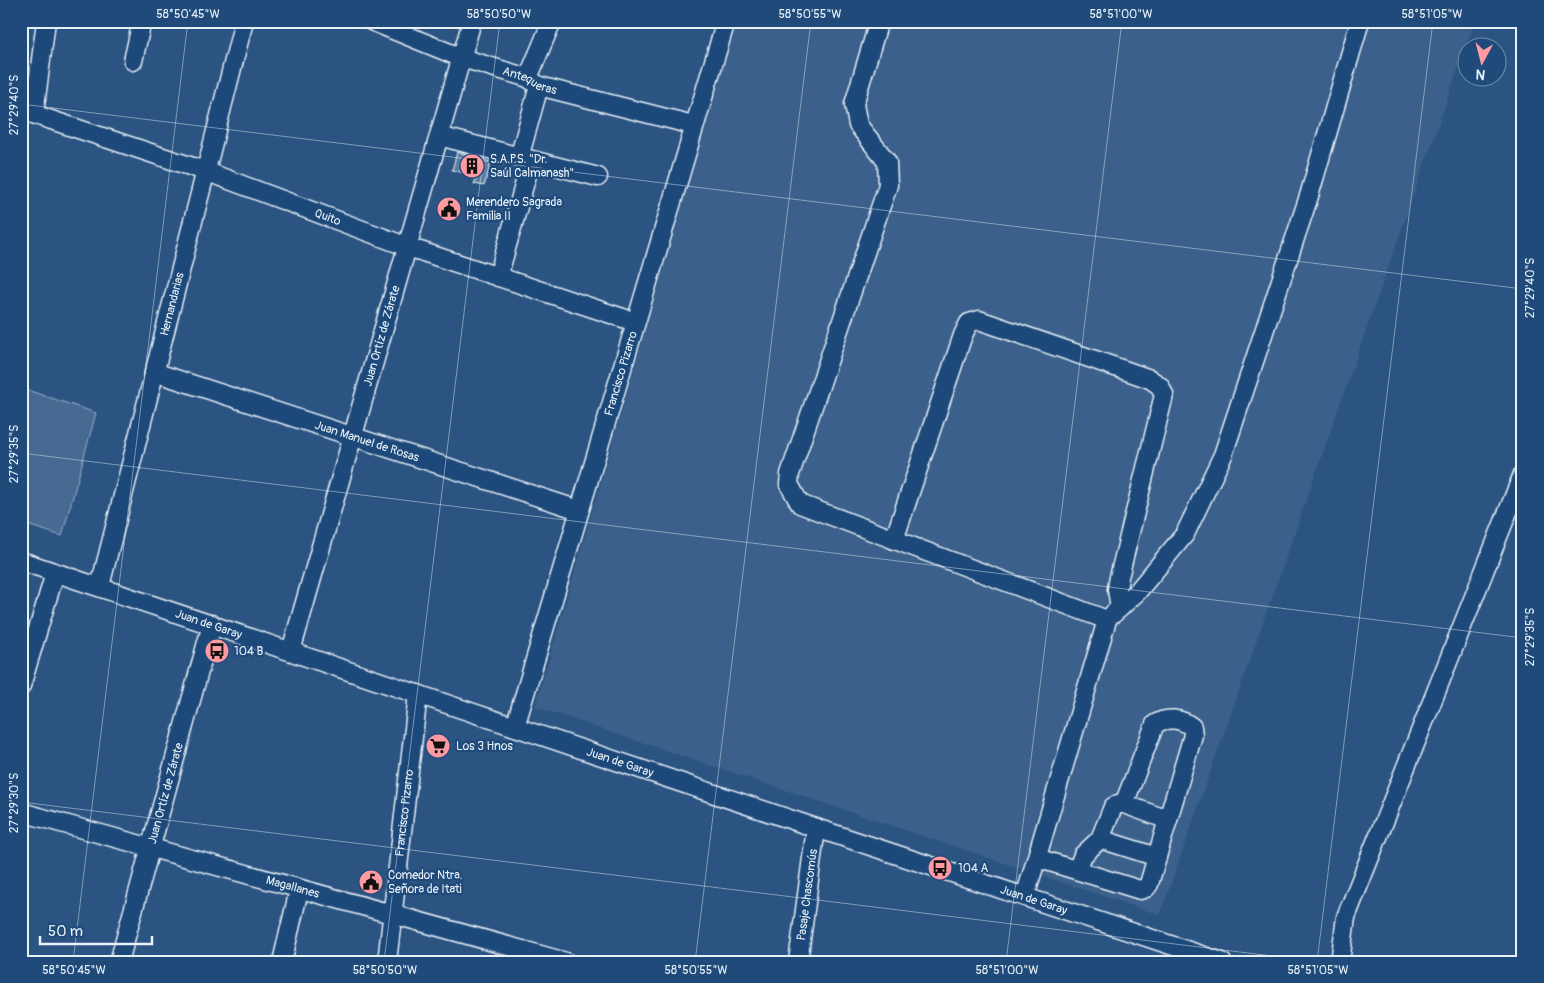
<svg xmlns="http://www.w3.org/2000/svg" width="1544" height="983" viewBox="0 0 1544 983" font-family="Pangolin,sans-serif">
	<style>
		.built { fill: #3a608b }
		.green { fill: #476b93; stroke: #98aec6 }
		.building { fill: #5d7da1; stroke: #e8f1f8 }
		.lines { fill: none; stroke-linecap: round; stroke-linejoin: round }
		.minor-casing { stroke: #e8f1f8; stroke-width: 21 }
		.minor { stroke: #1f4a7a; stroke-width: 18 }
		.ticks { fill: none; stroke: #e8f1f8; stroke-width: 1; stroke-opacity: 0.45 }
		.labels { text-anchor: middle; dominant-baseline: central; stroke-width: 4.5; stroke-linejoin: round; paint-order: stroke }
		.street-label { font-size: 12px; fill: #e8f1f8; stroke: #1f4a7a }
		.poi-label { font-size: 12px; fill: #e8f1f8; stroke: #1f4a7a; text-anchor: start }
		.neatline { fill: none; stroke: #e8f1f8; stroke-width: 2 }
		.ticks-label { font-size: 12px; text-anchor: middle; fill: #e8f1f8 }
	</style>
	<rect width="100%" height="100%" fill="#2b5482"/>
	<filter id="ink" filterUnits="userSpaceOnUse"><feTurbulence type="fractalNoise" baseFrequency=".02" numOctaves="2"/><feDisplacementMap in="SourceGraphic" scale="10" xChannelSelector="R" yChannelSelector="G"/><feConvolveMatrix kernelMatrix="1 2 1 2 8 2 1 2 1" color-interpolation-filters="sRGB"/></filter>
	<g filter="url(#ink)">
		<!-- built -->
		<path class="built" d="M 736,21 L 1475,21 L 1160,915 L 535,707 Z"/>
		<!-- green -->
		<path class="green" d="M 21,388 L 96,413 L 62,536 L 21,523 Z"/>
		<!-- building -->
		<path class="building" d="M 457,152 L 491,162 L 484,186 L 474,184 L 477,176 L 452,170 Z"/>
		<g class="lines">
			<defs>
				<g id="minor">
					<path id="s1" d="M 371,21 L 462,58 L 528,78 L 539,86 L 693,125"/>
					<path d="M 879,21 L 854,104 L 858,125 L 887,162 L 888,185 L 790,474 L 789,484 L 800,504 L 1107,620 L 1025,897"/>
					<path d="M 133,61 L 142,21"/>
					<path d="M 528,78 L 552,21"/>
					<path id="s2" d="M 21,110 L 205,171 L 408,247 L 635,322"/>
					<path d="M 34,114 L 46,21"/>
					<path d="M 439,136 L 598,177"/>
					<path d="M 519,158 L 539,86"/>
					<path d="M 498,277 L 531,161"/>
					<path id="s3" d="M 154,372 L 579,510"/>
					<path d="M 894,540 L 963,335 L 969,323 L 979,320 L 1150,379 L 1160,386 L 1164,395 L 1119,577 L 1117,589 L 1120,608"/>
					<path id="s4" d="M 21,561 L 816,828 L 1222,962"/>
					<path id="s5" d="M 100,586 L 244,21"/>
					<path d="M 1113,614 L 1137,592 L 1185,534 L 1223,455 L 1309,196 L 1360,21"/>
					<path id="s6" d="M 291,651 L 472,21"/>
					<path d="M 21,686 L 55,573"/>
					<path id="s7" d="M 515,727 L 726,21"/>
					<path id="s8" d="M 21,812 L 566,962"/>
					<path d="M 1100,839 L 1157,857"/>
					<path d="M 1037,858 L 1140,890 L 1146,888 L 1149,884 L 1193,735 L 1192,727 C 1181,718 1166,717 1155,724 L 1124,804"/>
					<path d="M 1077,870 L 1083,855 L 1100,839 L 1113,807 L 1118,804 L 1124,804 L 1168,820"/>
					<path id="s9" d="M 119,962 L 212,624"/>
					<path d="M 282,962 L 299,890"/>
					<path id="s10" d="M 387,962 L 418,694"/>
					<path id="s11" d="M 798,962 L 816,828"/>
					<path d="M 1340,962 L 1346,917 L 1523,474"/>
				</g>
			</defs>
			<!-- minor casing -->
			<use href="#minor" class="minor-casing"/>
			<!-- minor -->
			<use href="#minor" class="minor"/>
		</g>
	</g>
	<!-- ticks -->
	<path class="ticks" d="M 21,104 L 1523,289M 21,453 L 1523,638M 21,802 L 1321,962M 73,962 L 188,21M 384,962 L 500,21M 695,962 L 811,21M 1006,962 L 1122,21M 1317,962 L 1433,21"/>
	<!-- icons -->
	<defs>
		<symbol id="building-disc" viewBox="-11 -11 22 22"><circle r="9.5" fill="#ff9aa2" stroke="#1f4a7a"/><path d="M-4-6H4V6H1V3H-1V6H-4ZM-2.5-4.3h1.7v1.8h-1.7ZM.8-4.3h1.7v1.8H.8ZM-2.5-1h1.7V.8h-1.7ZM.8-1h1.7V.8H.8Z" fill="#111"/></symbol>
		<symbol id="civic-disc" viewBox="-11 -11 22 22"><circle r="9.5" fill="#ff9aa2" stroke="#1f4a7a"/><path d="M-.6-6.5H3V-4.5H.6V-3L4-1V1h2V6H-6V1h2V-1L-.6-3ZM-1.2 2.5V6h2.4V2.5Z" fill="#111"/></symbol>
		<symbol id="bus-disc" viewBox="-11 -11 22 22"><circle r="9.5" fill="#ff9aa2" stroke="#1f4a7a"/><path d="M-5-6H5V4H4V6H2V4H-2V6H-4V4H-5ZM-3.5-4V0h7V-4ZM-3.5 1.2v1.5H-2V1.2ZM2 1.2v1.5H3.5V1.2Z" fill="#111"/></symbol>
		<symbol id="supermarket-disc" viewBox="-11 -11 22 22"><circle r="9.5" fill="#ff9aa2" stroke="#1f4a7a"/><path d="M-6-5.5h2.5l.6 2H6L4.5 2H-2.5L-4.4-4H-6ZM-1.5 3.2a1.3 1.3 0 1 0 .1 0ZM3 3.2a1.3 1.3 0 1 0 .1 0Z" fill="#111"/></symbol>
	</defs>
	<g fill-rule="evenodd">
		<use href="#building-disc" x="458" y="152" width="28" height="28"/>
		<use href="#civic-disc" x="435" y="195" width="28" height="28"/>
		<use href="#bus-disc" x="203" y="637" width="28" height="28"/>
		<use href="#supermarket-disc" x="424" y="732" width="28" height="28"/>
		<use href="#bus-disc" x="926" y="854" width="28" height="28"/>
		<use href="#civic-disc" x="357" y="868" width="28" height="28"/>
	</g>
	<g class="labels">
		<!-- street labels -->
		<g class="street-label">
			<text stroke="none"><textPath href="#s1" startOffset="170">Antequeras</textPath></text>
			<text stroke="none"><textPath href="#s2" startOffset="325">Quito</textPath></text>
			<text stroke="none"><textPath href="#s5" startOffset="291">Hernandarias</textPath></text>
			<text stroke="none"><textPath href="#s6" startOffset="328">Juan Ortíz de Zárate</textPath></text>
			<text stroke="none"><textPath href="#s7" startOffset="369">Francisco Pizarro</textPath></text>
			<text stroke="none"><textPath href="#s3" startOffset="224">Juan Manuel de Rosas</textPath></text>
			<text stroke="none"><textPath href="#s4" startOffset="198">Juan de Garay</textPath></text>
			<text stroke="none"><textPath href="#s4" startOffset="632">Juan de Garay</textPath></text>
			<text stroke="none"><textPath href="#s9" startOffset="175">Juan Ortíz de Zárate</textPath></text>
			<text stroke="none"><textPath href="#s10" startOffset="150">Francisco Pizarro</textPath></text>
			<text stroke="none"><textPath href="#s8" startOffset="282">Magallanes</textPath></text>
			<text stroke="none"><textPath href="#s11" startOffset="68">Pasaje Chascomús</textPath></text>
			<text stroke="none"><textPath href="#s4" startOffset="1068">Juan de Garay</textPath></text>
		</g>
		<!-- poi labels -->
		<g class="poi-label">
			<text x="490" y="159">S.A.P.S. "Dr.<tspan x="490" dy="14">Saúl Calmanash"</tspan></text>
			<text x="466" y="202">Merendero Sagrada<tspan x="466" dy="14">Familia II</tspan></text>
			<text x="234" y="651">104 B</text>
			<text x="456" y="746">Los 3 Hnos</text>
			<text x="958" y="868">104 A</text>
			<text x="388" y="875">Comedor Ntra.<tspan x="388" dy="14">Señora de Itati</tspan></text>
		</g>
	</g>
	<!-- margin -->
	<rect width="1544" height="983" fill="none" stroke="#1f4a7a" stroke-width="55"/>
	<!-- north arrow -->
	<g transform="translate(1482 62) rotate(187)"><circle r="24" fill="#1f4a7a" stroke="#6f8dac"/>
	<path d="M0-4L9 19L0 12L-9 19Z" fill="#ff9aa2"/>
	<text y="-8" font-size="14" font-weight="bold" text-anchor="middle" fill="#e8f1f8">N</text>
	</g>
	<!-- scale -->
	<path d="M40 936v8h112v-8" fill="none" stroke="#e8f1f8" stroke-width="2.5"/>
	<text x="48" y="936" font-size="15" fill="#e8f1f8" stroke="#1f4a7a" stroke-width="4" paint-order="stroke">50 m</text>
	<rect x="28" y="28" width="1488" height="928" class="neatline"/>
	<g class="ticks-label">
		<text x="188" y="18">58°50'45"W</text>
		<text x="499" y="18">58°50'50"W</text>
		<text x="810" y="18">58°50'55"W</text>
		<text x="1121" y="18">58°51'00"W</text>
		<text x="1432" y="18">58°51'05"W</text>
		<text transform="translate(14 105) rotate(-90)" y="4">27°29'40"S</text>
		<text transform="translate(1530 288) rotate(-90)" y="4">27°29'40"S</text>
		<text transform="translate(14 454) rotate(-90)" y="4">27°29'35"S</text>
		<text transform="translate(1530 637) rotate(-90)" y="4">27°29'35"S</text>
		<text transform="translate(14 803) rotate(-90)" y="4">27°29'30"S</text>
		<text x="74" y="974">58°50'45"W</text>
		<text x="385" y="974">58°50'50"W</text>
		<text x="696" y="974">58°50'55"W</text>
		<text x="1007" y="974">58°51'00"W</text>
		<text x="1318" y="974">58°51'05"W</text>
	</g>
</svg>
